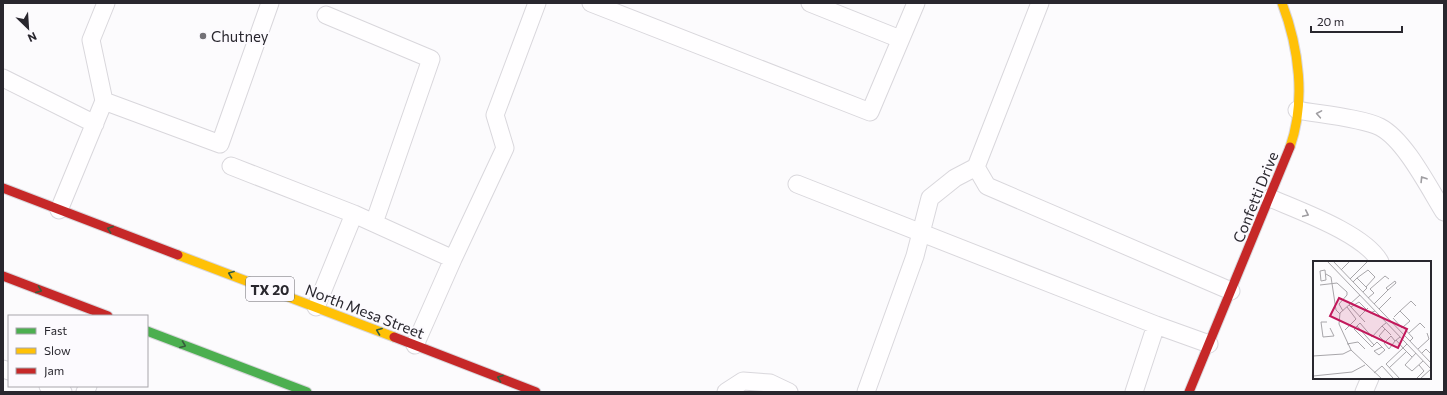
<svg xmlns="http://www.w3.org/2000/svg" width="1447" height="395" viewBox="0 0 1447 395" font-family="Commissioner,sans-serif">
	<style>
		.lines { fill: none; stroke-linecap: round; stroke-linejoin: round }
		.lane-casing { stroke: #d9d7dc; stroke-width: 19 }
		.fast-casing { stroke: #d9d7dc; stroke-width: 11 }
		.slow-casing { stroke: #d9d7dc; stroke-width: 11 }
		.jam-casing { stroke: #d9d7dc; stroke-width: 11 }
		.lane { stroke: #fffeff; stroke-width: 17 }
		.fast { stroke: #4caf50; stroke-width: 9 }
		.slow { stroke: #ffc107; stroke-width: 9 }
		.jam { stroke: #c62828; stroke-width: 9 }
		.oneway { stroke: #9f9da1 }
		.oneway2 { stroke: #375d3c }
		.poi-dot { fill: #737176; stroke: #fcfafe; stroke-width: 1.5 }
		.labels { text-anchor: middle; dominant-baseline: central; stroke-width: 4; stroke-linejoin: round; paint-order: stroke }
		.shield { fill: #fcfafe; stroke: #68666c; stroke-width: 1 }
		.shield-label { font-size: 14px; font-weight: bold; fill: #29272e }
		.poi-label { font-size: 15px; fill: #29272e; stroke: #fcfafe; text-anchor: start }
		.street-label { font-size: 15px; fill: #29272e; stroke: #fcfafe }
		.inset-road { fill: none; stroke: #a8a6aa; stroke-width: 1 }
		.view { fill: #c2185b; fill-opacity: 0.15; stroke: #c2185b; stroke-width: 2 }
		.inset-edge { fill: none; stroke: #29272e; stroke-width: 2 }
	</style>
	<rect width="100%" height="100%" fill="#fcfbfd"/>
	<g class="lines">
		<defs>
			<path id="lane" d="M 591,3 L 870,112 L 916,3
				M 810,3 L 900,39
				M 1040,3 L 976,167 L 987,186 L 1231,291
				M 326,15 L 431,59 L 374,223
				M 3,78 L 95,124
				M 104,101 L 220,144 L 270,3
				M 1297,110 C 1318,114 1362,118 1380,127 C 1405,140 1429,188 1444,212
				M 231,166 L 354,214 L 453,259 L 415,345
				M 797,184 L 1156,325
				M 1270,198 C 1300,211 1365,234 1380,262
				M 59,210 L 104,101 L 91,40 L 106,3
				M 453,259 L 505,148 L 495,115 L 537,3
				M 316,307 L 354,214
				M 3,369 L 9,371
				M 48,386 L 63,392
				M 85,392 L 88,386
				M 726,392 L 743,381 L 770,383 L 789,392
				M 866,392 L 915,256 L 930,198 L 955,178 L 976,167
				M 1134,392 L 1156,325 L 1209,344
				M 1364,392 L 1370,378"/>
			<path id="fast" d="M 147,331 L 307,392"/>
			<path id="slow" d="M 1282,3 C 1299,48 1306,101 1290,147
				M 178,255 L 394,337"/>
			<path id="jam" d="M 3,188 L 178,255
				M 3,276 L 108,316
				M 394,337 L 536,392
				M 1189,392 L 1290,147"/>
		</defs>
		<!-- lane casing -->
		<use href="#lane" class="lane-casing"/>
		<!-- fast casing -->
		<use href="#fast" class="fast-casing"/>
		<!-- slow casing -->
		<use href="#slow" class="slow-casing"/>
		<!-- jam casing -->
		<use href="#jam" class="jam-casing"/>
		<!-- lane -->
		<use href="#lane" class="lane"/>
		<!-- fast -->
		<use href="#fast" class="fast"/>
		<!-- slow -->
		<use href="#slow" class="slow"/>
		<!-- jam -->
		<use href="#jam" class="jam"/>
	</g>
	<!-- one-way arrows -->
	<defs><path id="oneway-chevron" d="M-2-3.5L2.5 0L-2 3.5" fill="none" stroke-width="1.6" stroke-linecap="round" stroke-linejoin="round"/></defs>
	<g class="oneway">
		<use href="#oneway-chevron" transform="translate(1319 114) rotate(-170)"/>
		<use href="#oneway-chevron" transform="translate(1423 179) rotate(-122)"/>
		<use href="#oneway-chevron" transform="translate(1306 214) rotate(25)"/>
	</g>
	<g class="oneway2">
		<use href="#oneway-chevron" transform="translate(110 229) rotate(-160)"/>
		<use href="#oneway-chevron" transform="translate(231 274) rotate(-159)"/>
		<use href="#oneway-chevron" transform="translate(39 290) rotate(21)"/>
		<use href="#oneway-chevron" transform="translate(379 331) rotate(-159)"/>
		<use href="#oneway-chevron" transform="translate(183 345) rotate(21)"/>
		<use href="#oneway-chevron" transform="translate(500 378) rotate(-159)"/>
	</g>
	<!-- markers -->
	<circle class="poi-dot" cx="203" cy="36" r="4"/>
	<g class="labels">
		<!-- shield labels -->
		<rect class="shield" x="246" y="277" width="48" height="24" rx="3"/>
		<g class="shield-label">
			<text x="270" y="289">TX 20</text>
		</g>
		<!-- poi labels -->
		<g class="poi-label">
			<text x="211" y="36">Chutney</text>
		</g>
		<!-- street labels -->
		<g class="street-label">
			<text transform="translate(1255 197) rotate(-68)">Confetti Drive</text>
			<text transform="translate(365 311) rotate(21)">North Mesa Street</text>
		</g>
	</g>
	<!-- overview -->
	<g transform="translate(1313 261)">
		<rect width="118" height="118" fill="#fcfbfd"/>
		<path class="inset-road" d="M 14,0 L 118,108M 20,0 L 118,102M 12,9 L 13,19 L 8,20 L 7,10 ZM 28,9 L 37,0M 13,13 L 18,16 L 23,49 L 27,53M 44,17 L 55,9 L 62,16 L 53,26M 37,18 L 55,0M 40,21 L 44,17 L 54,27 L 50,31M 7,24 L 24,22 L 34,31 L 34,34 L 26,43 L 30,50M 47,34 L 27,52 L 26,63 L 38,89 L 69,118M 55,37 L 61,32 L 57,28 L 72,15 L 76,18M 61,43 L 75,29 L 83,22 L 82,20 L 73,27 L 75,29M 36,44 L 38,46 L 46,41 L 57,52 L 62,50M 38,46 L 52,61M 66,48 L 78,36M 87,50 L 98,40 L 103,45M 46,56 L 55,47M 81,56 L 87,50 L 97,60 L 90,66 L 100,77 L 97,80M 80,57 L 89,67M 14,61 L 8,61 L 10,76 L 21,75 L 17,67M 73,62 L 69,65 L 78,74M 44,65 L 61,84M 32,69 L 43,58 L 34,46M 96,72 L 107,62 L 112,67M 70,79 L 66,75 L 72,68M 83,79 L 90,87 L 73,103 L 87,118M 82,80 L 76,88 L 71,82 L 78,75 L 82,80 L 87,76M 34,83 L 45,81 L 52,88M 94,83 L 90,87 L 99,96M 69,86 L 61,90 L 66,94 L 72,89 L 64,81 L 59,86 L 41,68 L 47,62 L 59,76 L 69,65M 105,88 L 116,78 L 114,72M 103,92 L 92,104 L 99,110 L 110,100M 109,92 L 113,88 L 118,93M 0,95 L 30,93 L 38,89M 76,107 L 93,91M 61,112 L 69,105 L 80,117M 0,115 L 39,111 L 52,104M 103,118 L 111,110 L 106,104M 107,118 L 118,108"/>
		<path class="view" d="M 26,37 L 94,68 L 85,87 L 17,55 Z"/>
		<rect width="118" height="118" class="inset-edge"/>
	</g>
	<!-- border -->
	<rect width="1447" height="395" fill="none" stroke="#29272e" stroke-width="8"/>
	<!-- legend -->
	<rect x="8" y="315" width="140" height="72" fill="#fcfafe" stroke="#a8a6ab"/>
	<rect x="16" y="328" width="20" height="6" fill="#4caf50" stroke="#a8a6ab"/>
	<text x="44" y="335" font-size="12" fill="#29272e">Fast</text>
	<rect x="16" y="348" width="20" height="6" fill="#ffc107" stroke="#a8a6ab"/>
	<text x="44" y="355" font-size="12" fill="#29272e">Slow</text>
	<rect x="16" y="368" width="20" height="6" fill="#c62828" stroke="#a8a6ab"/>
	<text x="44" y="375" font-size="12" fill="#29272e">Jam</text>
	<!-- north arrow -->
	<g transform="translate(28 28) rotate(155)" stroke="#fcfafe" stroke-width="3" paint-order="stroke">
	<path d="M0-3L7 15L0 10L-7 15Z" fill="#29272e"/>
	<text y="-6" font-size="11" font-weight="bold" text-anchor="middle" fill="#29272e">N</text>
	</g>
	<!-- scale -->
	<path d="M1311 26v6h91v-6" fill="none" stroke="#29272e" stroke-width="2"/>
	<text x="1317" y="26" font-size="12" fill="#29272e" stroke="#fcfafe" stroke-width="3" paint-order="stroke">20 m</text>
</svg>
